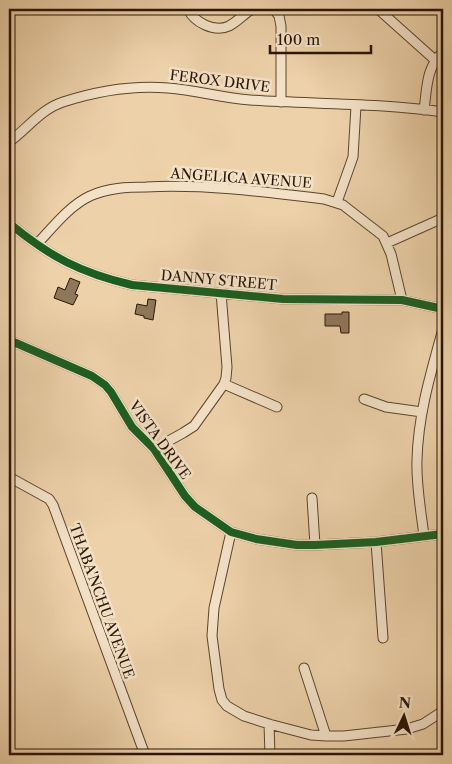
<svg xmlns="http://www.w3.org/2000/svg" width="452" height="764" viewBox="0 0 452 764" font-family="'Libre Caslon Text',serif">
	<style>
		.building { fill: #8f775a; stroke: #2a1604 }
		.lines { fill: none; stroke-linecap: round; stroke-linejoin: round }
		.minor-casing { stroke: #5b452d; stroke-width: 11 }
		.minor { stroke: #f3e1c7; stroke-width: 9 }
		.cycleway-casing { stroke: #f3e1c7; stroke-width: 11 }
		.cycleway { stroke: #1b5e20; stroke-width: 8 }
		.labels { text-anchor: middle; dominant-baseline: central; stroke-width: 5; stroke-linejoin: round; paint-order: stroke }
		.street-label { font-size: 14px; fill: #2a1604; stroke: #f3e1c7 }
	</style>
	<rect width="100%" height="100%" fill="#edd1a9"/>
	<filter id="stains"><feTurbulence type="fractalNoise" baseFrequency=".004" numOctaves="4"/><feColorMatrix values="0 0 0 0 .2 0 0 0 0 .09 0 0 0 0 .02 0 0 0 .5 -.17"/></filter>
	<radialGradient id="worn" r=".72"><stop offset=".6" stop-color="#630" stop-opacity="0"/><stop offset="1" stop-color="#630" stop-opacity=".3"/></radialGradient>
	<!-- building -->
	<path class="building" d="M 70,278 L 80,282 L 75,294 L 78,295 L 73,305 L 54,298 L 58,287 L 65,290 Z
		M 148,299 L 156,300 L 153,320 L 144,318 L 144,316 L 135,314 L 137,304 L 147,306 Z
		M 342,312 L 349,312 L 349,333 L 341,333 L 340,326 L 325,326 L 325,314 L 342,314 Z"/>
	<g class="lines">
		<defs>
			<path id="minor" d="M 188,9 C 194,22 214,33 229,26 C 237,22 244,14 252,9
				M 274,9 L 279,16 L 281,26 L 281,102
				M 378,9 L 435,60
				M 424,110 C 427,88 426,67 443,52
				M 9,142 C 27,129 41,109 63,102 C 97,91 132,85 168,88 C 196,90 222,98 250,100 C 314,104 380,103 443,112
				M 337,202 L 353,157 L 356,106
				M 9,223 C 50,257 81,273 132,285 L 283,299 L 402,300 L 443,309
				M 387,243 L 443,218
				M 37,244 C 53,227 69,206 90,196 C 108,188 127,187 146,187 C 205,184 266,192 324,199 L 343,205 L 383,236 L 391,254 L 402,300
				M 9,340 L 92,376 L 105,385 L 111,392 L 132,427 L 154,449 L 185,496 L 195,507 L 231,532 L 256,539 L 297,545 L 315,545 L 376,542 L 443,534
				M 224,384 L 277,407
				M 364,399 L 386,407 L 422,412
				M 154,449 L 183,433 L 194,426 L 224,384 L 226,378 L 227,367 L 221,293
				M 9,477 L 49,499 L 53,505 L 145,755
				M 312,498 L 315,545
				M 231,532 L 214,608 L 212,636 L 219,689 L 222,700 L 227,706 L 244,716 L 269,724 L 311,735 L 326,736 L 344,736 L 407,729 L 423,724 L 443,711
				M 424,536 C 421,511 416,485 417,460 C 418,415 431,372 443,329
				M 376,542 L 383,638
				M 304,668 L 326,736
				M 269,724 L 270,755"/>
		</defs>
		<!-- minor casing -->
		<use href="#minor" class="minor-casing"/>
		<!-- minor -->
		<use href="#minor" class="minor"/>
		<defs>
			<path id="cycleway" d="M 9,223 C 50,257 81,273 132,285 L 283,299 L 402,300 L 443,309
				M 9,340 L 92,376 L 105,385 L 111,392 L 132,427 L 154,449 L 185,496 L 195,507 L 231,532 L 256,539 L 297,545 L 315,545 L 376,542 L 443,534"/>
		</defs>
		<!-- cycleway casing -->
		<use href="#cycleway" class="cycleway-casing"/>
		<!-- cycleway -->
		<use href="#cycleway" class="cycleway"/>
	</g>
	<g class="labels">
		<!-- street labels -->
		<g class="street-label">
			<text transform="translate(220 81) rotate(7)">FEROX DRIVE</text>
			<text transform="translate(241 178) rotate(4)">ANGELICA AVENUE</text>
			<text transform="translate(219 280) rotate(5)">DANNY STREET</text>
			<text transform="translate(160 440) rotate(54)">VISTA DRIVE</text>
			<text transform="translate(102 601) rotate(70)">THABA'NCHU AVENUE</text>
		</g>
	</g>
	<!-- margin -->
	<rect width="452" height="764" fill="none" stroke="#edd1a9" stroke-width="30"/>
	<rect x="10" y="10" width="432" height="744" fill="none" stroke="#2a1604" stroke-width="2.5"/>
	<rect x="15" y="15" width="422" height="734" fill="none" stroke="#2a1604"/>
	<!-- north arrow -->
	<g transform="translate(404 716) rotate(4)" stroke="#f3e1c7" stroke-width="4" paint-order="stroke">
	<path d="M0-4L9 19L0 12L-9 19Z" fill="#2a1604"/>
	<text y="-8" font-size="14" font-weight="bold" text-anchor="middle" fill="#2a1604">N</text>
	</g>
	<!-- scale -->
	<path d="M270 45v8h101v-8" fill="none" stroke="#2a1604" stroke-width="2.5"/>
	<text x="277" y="45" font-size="15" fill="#2a1604" stroke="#f3e1c7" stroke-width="4" paint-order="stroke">100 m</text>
	<rect width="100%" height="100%" filter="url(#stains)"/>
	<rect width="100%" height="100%" fill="url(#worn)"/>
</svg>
